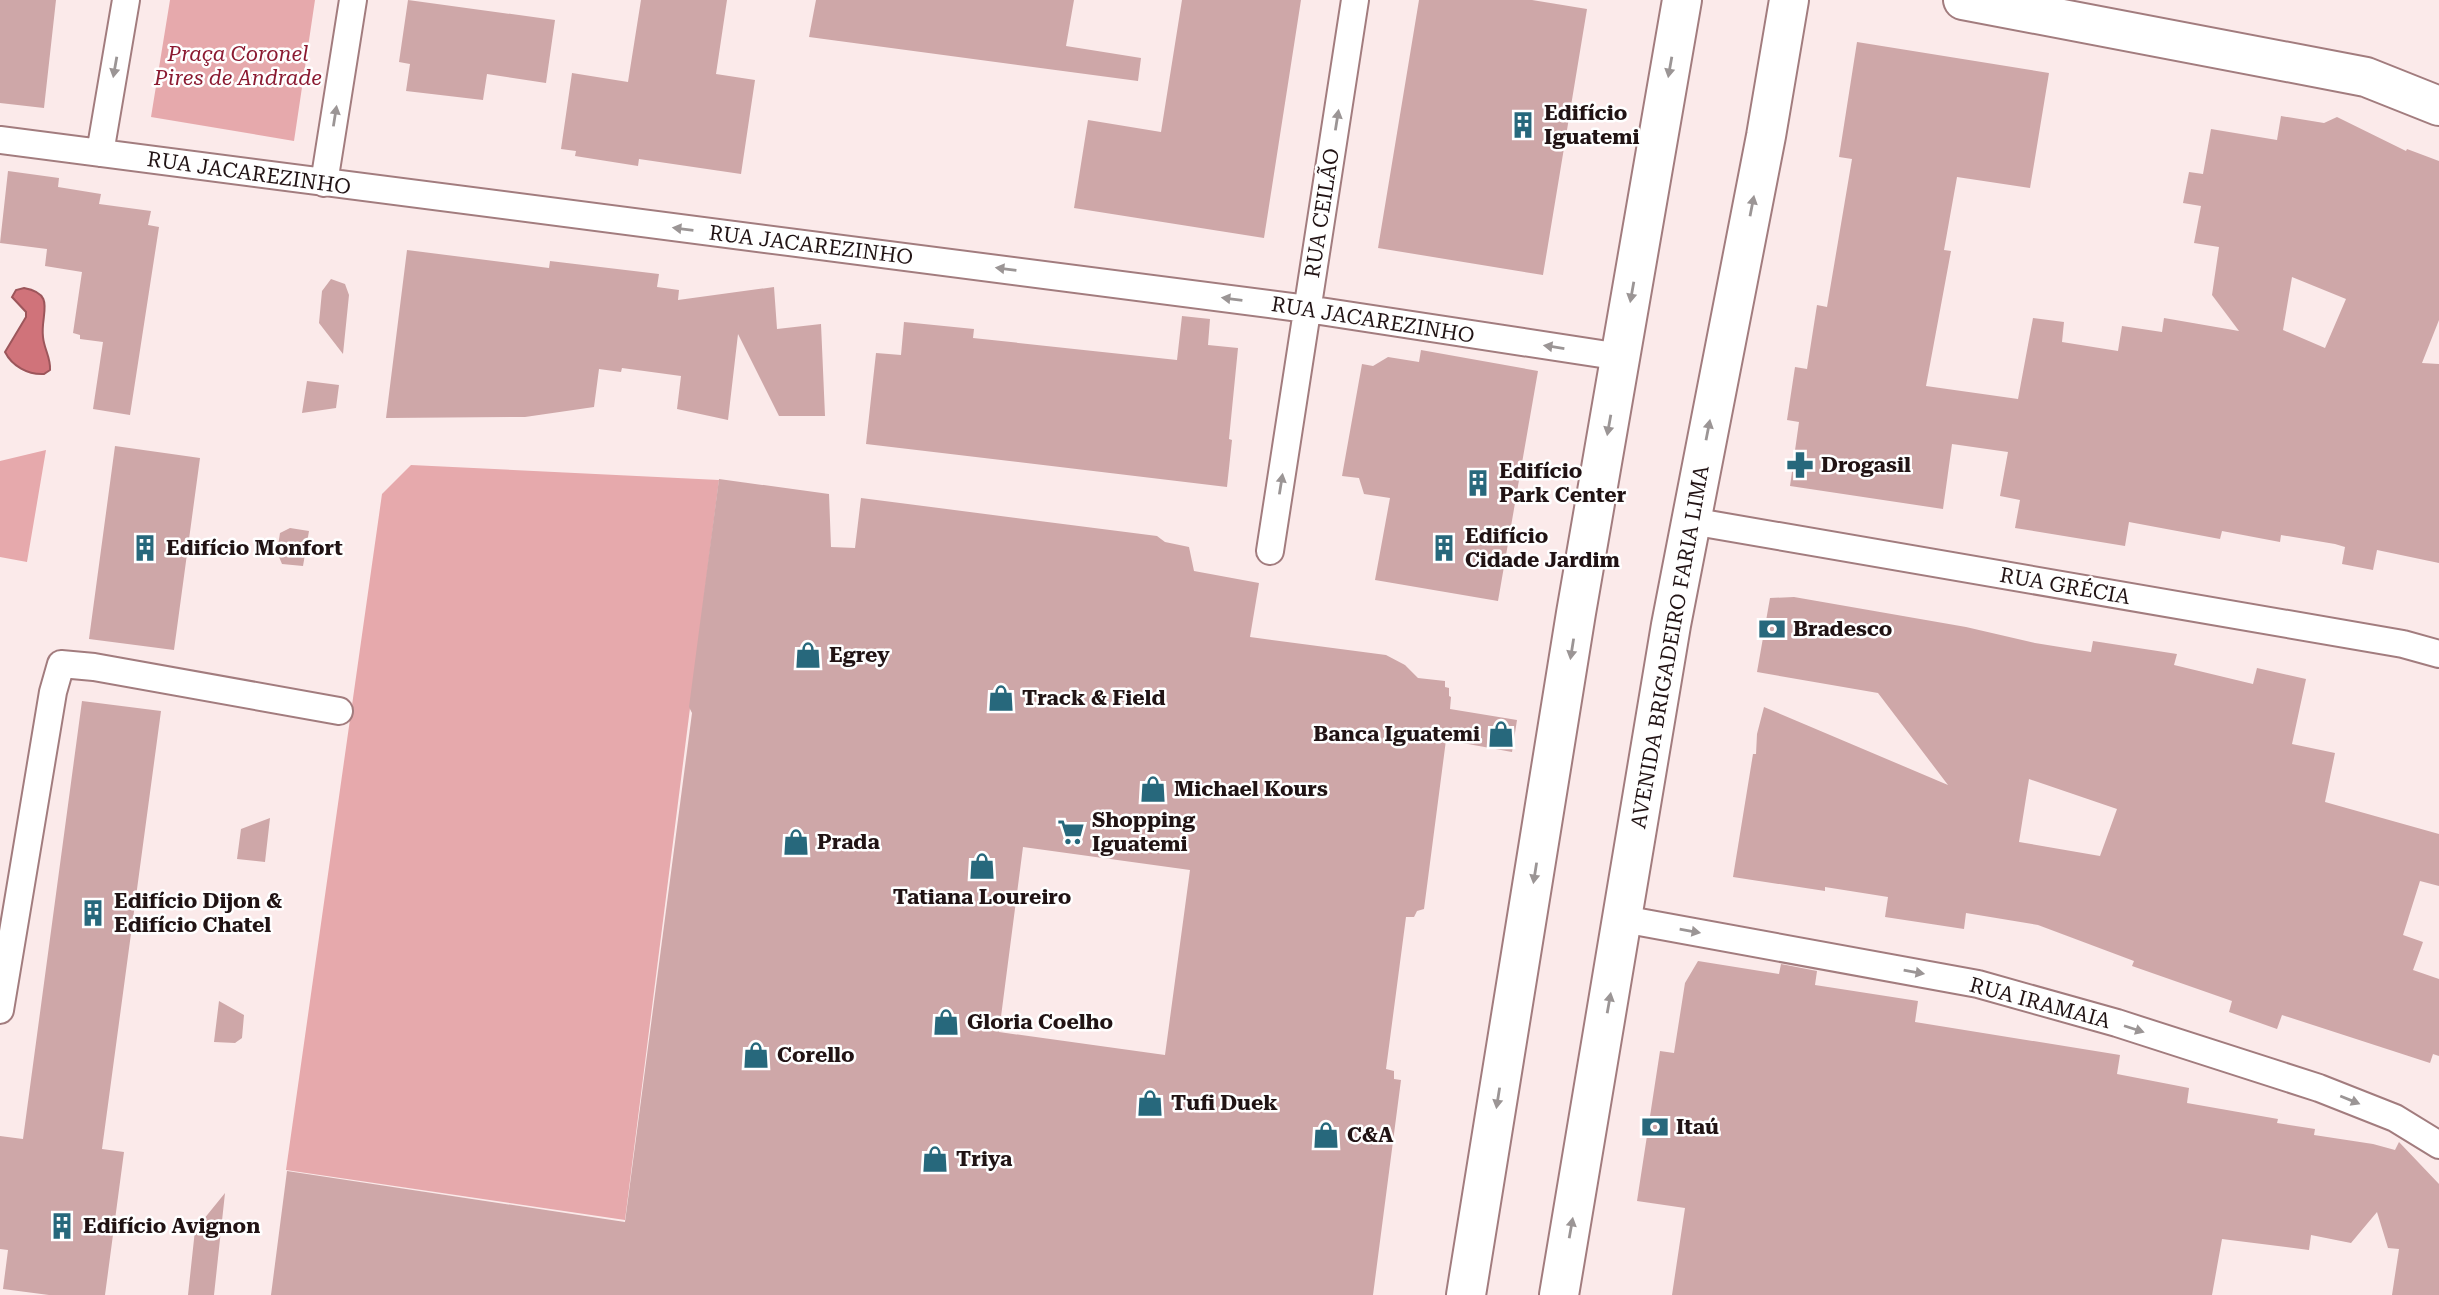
<svg xmlns="http://www.w3.org/2000/svg" width="2439" height="1295" viewBox="0 0 2439 1295" font-family="'Roboto Serif',serif">
	<style>
		.green { fill: #e6a9ac }
		.water { fill: #d0737a; stroke: #9c565b; stroke-width: 2 }
		.building { fill: #cea7a8; fill-rule: evenodd }
		.lines { fill: none; stroke-linecap: round; stroke-linejoin: round }
		.street-casing { stroke: #a27c7e; stroke-width: 30 }
		.secondary-casing { stroke: #a27c7e; stroke-width: 42 }
		.highway-casing { stroke: #a27c7e; stroke-width: 42 }
		.street { stroke: #fff; stroke-width: 26 }
		.secondary { stroke: #fff; stroke-width: 38 }
		.highway { stroke: #fff; stroke-width: 38 }
		.oneway { fill: #9b9595 }
		.labels { text-anchor: middle; dominant-baseline: central; stroke-width: 5; stroke-linejoin: round; paint-order: stroke }
		.park-label { font-size: 21px; font-style: italic; fill: #8b1a31; stroke: #fff }
		.poi-label { font-size: 21px; font-weight: bold; fill: #211314; stroke: #fff; text-anchor: start }
		.street-label { font-size: 21px; fill: #211314; stroke: #fff }
	</style>
	<rect width="100%" height="100%" fill="#fbeaea"/>
	<!-- green -->
	<path class="green" d="M 170,0 L 315,0 L 294,141 L 151,117 Z
		M 46,450 L 27,562 L 0,557 L 0,461 Z
		M 411,465 L 719,480 L 625,1220 L 286,1170 L 382,494 Z"/>
	<!-- water -->
	<path class="water" d="M 24,288 C 57,294 40,314 43,337 C 44,349 51,358 50,370 L 44,374 C 28,375 12,366 5,352 L 26,317 L 26,312 L 12,297 L 16,290 Z"/>
	<!-- building -->
	<path class="building" d="M 0,0 L 56,0 L 44,108 L 0,103 Z
		M 408,0 L 555,20 L 546,83 L 487,74 L 483,100 L 406,91 L 410,64 L 399,62 Z
		M 641,0 L 727,0 L 716,74 L 755,80 L 741,174 L 639,159 L 638,166 L 575,156 L 576,151 L 561,149 L 572,73 L 628,82 Z
		M 816,0 L 1074,0 L 1066,46 L 1141,58 L 1138,81 L 809,37 Z
		M 1182,0 L 1301,0 L 1264,238 L 1074,208 L 1088,120 L 1161,132 Z
		M 1419,0 L 1532,0 L 1587,9 L 1543,275 L 1378,248 Z
		M 1857,42 L 2049,73 L 2030,188 L 1957,177 L 1944,250 L 1951,251 L 1926,386 L 2018,399 L 2033,318 L 2064,322 L 2062,342 L 2118,351 L 2122,326 L 2162,332 L 2164,318 L 2239,331 L 2212,295 L 2219,247 L 2194,243 L 2201,206 L 2183,203 L 2189,172 L 2203,174 L 2211,129 L 2277,140 L 2281,116 L 2324,123 L 2337,117 L 2406,151 L 2407,149 L 2439,161 L 2439,320 L 2422,363 L 2439,364 L 2439,563 L 2377,550 L 2373,570 L 2342,564 L 2345,547 L 2335,544 L 2281,535 L 2280,542 L 2222,531 L 2220,539 L 2129,522 L 2125,546 L 2015,528 L 2020,500 L 2000,496 L 2008,452 L 1952,444 L 1943,509 L 1790,486 L 1799,422 L 1787,420 L 1795,367 L 1807,369 L 1817,305 L 1827,307 L 1852,159 L 1839,157 ZM 2292,277 L 2346,299 L 2325,348 L 2283,330 Z
		M 8,171 L 59,178 L 58,187 L 101,194 L 99,204 L 151,211 L 148,225 L 159,227 L 130,415 L 93,409 L 103,342 L 80,339 L 80,335 L 73,333 L 82,272 L 45,266 L 47,249 L 0,243 Z
		M 407,250 L 549,268 L 550,261 L 659,274 L 657,287 L 679,290 L 678,300 L 774,287 L 777,329 L 821,324 L 825,416 L 779,416 L 738,334 L 728,420 L 677,409 L 681,376 L 622,368 L 621,372 L 599,369 L 594,407 L 525,417 L 386,418 Z
		M 331,279 L 345,284 L 349,295 L 343,354 L 319,323 L 322,291 Z
		M 1182,316 L 1210,319 L 1208,345 L 1238,348 L 1229,439 L 1232,440 L 1227,487 L 866,444 L 876,353 L 901,355 L 904,322 L 974,329 L 973,338 L 1177,360 Z
		M 1421,350 L 1538,371 L 1498,601 L 1375,580 L 1390,498 L 1364,494 L 1359,478 L 1342,476 L 1362,364 L 1373,366 L 1388,357 L 1419,362 Z
		M 307,381 L 339,385 L 336,408 L 302,413 Z
		M 115,446 L 200,458 L 174,650 L 89,639 Z
		M 719,479 L 829,494 L 831,547 L 855,548 L 861,498 L 1157,536 L 1165,542 L 1189,547 L 1194,571 L 1259,583 L 1250,637 L 1386,655 L 1405,665 L 1418,678 L 1445,681 L 1445,687 L 1449,688 L 1449,696 L 1451,697 L 1450,709 L 1517,720 L 1512,752 L 1446,740 L 1424,909 L 1417,911 L 1414,917 L 1406,917 L 1386,1069 L 1394,1071 L 1394,1079 L 1401,1080 L 1373,1295 L 271,1295 L 287,1171 L 625,1222 L 692,713 L 689,707 ZM 1023,847 L 1190,870 L 1165,1055 L 999,1032 Z
		M 290,528 L 309,531 L 303,566 L 282,564 L 277,552 L 280,533 Z
		M 1794,597 L 1966,627 L 2035,643 L 2091,652 L 2093,641 L 2177,654 L 2174,665 L 2253,684 L 2257,668 L 2306,679 L 2292,744 L 2335,753 L 2325,802 L 2439,834 L 2439,886 L 2420,881 L 2403,935 L 2423,942 L 2413,970 L 2439,979 L 2439,1056 L 2433,1054 L 2430,1063 L 2282,1015 L 2277,1029 L 2229,1012 L 2232,1001 L 2132,966 L 2134,961 L 2038,925 L 1966,913 L 1964,929 L 1885,917 L 1888,897 L 1825,887 L 1825,891 L 1733,877 L 1753,754 L 1756,754 L 1757,734 L 1764,707 L 1948,785 L 1878,693 L 1757,672 L 1770,598 ZM 2029,779 L 2117,809 L 2100,856 L 2019,842 Z
		M 82,701 L 161,711 L 102,1149 L 124,1152 L 105,1295 L 49,1295 L 3,1289 L 8,1250 L 0,1249 L 0,1136 L 23,1139 Z
		M 270,818 L 265,862 L 237,859 L 241,829 Z
		M 1698,961 L 1779,974 L 1781,964 L 1817,971 L 1815,985 L 1918,1001 L 1915,1022 L 2120,1055 L 2117,1074 L 2189,1088 L 2187,1103 L 2278,1119 L 2277,1123 L 2315,1129 L 2314,1135 L 2373,1144 L 2395,1150 L 2399,1142 L 2439,1184 L 2439,1295 L 2392,1295 L 2399,1249 L 2388,1248 L 2377,1212 L 2351,1243 L 2311,1235 L 2309,1250 L 2222,1239 L 2212,1295 L 1672,1295 L 1685,1208 L 1637,1201 L 1660,1051 L 1674,1053 L 1685,983 Z
		M 219,1001 L 244,1015 L 242,1038 L 235,1043 L 214,1042 Z
		M 225,1193 L 214,1295 L 188,1295 L 195,1230 Z"/>
	<g class="lines">
		<defs>
			<path id="street" d="M 0,140 L 1307,309 L 1621,357
				M 100,153 L 126,0
				M 324,183 L 353,0
				M 1691,521 L 2403,644 L 2439,654
				M 1270,551 L 1355,0
				M 1623,919 L 1978,984 L 2117,1023 L 2319,1088 L 2395,1118 L 2439,1145
				M 0,1010 L 53,692 L 61,664 L 94,667 L 339,711"/>
			<path id="secondary" d="M 1963,0 L 2366,77 L 2439,106"/>
			<path id="highway" d="M 1466,1295 L 1576,613 L 1682,0
				M 1559,1295 L 1671,625 L 1766,136 L 1789,0"/>
		</defs>
		<!-- street casing -->
		<use href="#street" class="street-casing"/>
		<!-- secondary casing -->
		<use href="#secondary" class="secondary-casing"/>
		<!-- highway casing -->
		<use href="#highway" class="highway-casing"/>
		<!-- street -->
		<use href="#street" class="street"/>
		<!-- secondary -->
		<use href="#secondary" class="secondary"/>
		<!-- highway -->
		<use href="#highway" class="highway"/>
	</g>
	<!-- one-way arrows -->
	<defs><path id="oneway-solid" d="M-6-.8H1V-3.2L6.5 0L1 3.2V.8H-6Z" transform="scale(1.75)"/></defs>
	<g class="oneway">
		<use href="#oneway-solid" transform="translate(115 67) rotate(100)"/>
		<use href="#oneway-solid" transform="translate(1670 67) rotate(100)"/>
		<use href="#oneway-solid" transform="translate(335 116) rotate(-81)"/>
		<use href="#oneway-solid" transform="translate(1337 120) rotate(-81)"/>
		<use href="#oneway-solid" transform="translate(1752 206) rotate(-79)"/>
		<use href="#oneway-solid" transform="translate(683 229) rotate(-173)"/>
		<use href="#oneway-solid" transform="translate(1006 269) rotate(-173)"/>
		<use href="#oneway-solid" transform="translate(1632 292) rotate(100)"/>
		<use href="#oneway-solid" transform="translate(1232 299) rotate(-173)"/>
		<use href="#oneway-solid" transform="translate(1554 347) rotate(-171)"/>
		<use href="#oneway-solid" transform="translate(1609 425) rotate(100)"/>
		<use href="#oneway-solid" transform="translate(1708 430) rotate(-79)"/>
		<use href="#oneway-solid" transform="translate(1281 484) rotate(-81)"/>
		<use href="#oneway-solid" transform="translate(1572 649) rotate(99)"/>
		<use href="#oneway-solid" transform="translate(1535 873) rotate(99)"/>
		<use href="#oneway-solid" transform="translate(1690 931) rotate(10)"/>
		<use href="#oneway-solid" transform="translate(1914 972) rotate(10)"/>
		<use href="#oneway-solid" transform="translate(1609 1003) rotate(-80)"/>
		<use href="#oneway-solid" transform="translate(2134 1029) rotate(18)"/>
		<use href="#oneway-solid" transform="translate(1498 1098) rotate(99)"/>
		<use href="#oneway-solid" transform="translate(2350 1100) rotate(22)"/>
		<use href="#oneway-solid" transform="translate(1571 1228) rotate(-80)"/>
	</g>
	<!-- icons -->
	<defs>
		<symbol id="building-bare" viewBox="-9 -9 18 18"><path d="M-4-6H4V6H1V3H-1V6H-4ZM-2.5-4.3h1.7v1.8h-1.7ZM.8-4.3h1.7v1.8H.8ZM-2.5-1h1.7V.8h-1.7ZM.8-1h1.7V.8H.8Z" fill="#27687c" stroke="#fff" stroke-width="2.5" paint-order="stroke"/></symbol>
		<symbol id="pharmacy-bare" viewBox="-9 -9 18 18"><path d="M-2-6h4v4h4v4h-4v4h-4v-4h-4v-4h4Z" fill="#27687c" stroke="#fff" stroke-width="2.5" paint-order="stroke"/></symbol>
		<symbol id="bank-bare" viewBox="-9 -9 18 18"><path d="M-6-4H6V4H-6ZM0-2.3a2.3 2.3 0 1 0 0 4.6a2.3 2.3 0 1 0 0-4.6Z" fill="#27687c" stroke="#fff" stroke-width="2.5" paint-order="stroke"/></symbol>
		<symbol id="shop-bare" viewBox="-9 -9 18 18"><path d="M-5-2.5h2.3a2.7 3.5 0 0 1 5.4 0H5L5.5 6h-11ZM-1.5-2.5h3a1.5 2.3 0 0 0-3 0Z" fill="#27687c" stroke="#fff" stroke-width="2.5" paint-order="stroke"/></symbol>
		<symbol id="supermarket-bare" viewBox="-9 -9 18 18"><path d="M-6-5.5h2.5l.6 2H6L4.5 2H-2.5L-4.4-4H-6ZM-1.5 3.2a1.3 1.3 0 1 0 .1 0ZM3 3.2a1.3 1.3 0 1 0 .1 0Z" fill="#27687c" stroke="#fff" stroke-width="2.5" paint-order="stroke"/></symbol>
	</defs>
	<g fill-rule="evenodd">
		<use href="#building-bare" x="1504" y="106" width="38" height="38"/>
		<use href="#pharmacy-bare" x="1781" y="446" width="38" height="38"/>
		<use href="#building-bare" x="1459" y="464" width="38" height="38"/>
		<use href="#building-bare" x="126" y="529" width="38" height="38"/>
		<use href="#building-bare" x="1425" y="529" width="38" height="38"/>
		<use href="#bank-bare" x="1753" y="610" width="38" height="38"/>
		<use href="#shop-bare" x="789" y="636" width="38" height="38"/>
		<use href="#shop-bare" x="982" y="679" width="38" height="38"/>
		<use href="#shop-bare" x="1482" y="715" width="38" height="38"/>
		<use href="#shop-bare" x="1134" y="770" width="38" height="38"/>
		<use href="#supermarket-bare" x="1052" y="813" width="38" height="38"/>
		<use href="#shop-bare" x="777" y="823" width="38" height="38"/>
		<use href="#shop-bare" x="963" y="847" width="38" height="38"/>
		<use href="#building-bare" x="74" y="894" width="38" height="38"/>
		<use href="#shop-bare" x="927" y="1003" width="38" height="38"/>
		<use href="#shop-bare" x="737" y="1036" width="38" height="38"/>
		<use href="#shop-bare" x="1131" y="1084" width="38" height="38"/>
		<use href="#bank-bare" x="1636" y="1108" width="38" height="38"/>
		<use href="#shop-bare" x="1307" y="1116" width="38" height="38"/>
		<use href="#shop-bare" x="916" y="1140" width="38" height="38"/>
		<use href="#building-bare" x="43" y="1207" width="38" height="38"/>
	</g>
	<g class="labels">
		<!-- park labels -->
		<g class="park-label">
			<text x="238" y="54">Praça Coronel<tspan x="238" dy="24">Pires de Andrade</tspan></text>
		</g>
		<!-- poi labels -->
		<g class="poi-label">
			<text x="1544" y="113">Edifício<tspan x="1544" dy="24">Iguatemi</tspan></text>
			<text x="1821" y="465">Drogasil</text>
			<text x="1499" y="471">Edifício<tspan x="1499" dy="24">Park Center</tspan></text>
			<text x="1465" y="536">Edifício<tspan x="1465" dy="24">Cidade Jardim</tspan></text>
			<text x="166" y="548">Edifício Monfort</text>
			<text x="1793" y="629">Bradesco</text>
			<text x="829" y="655">Egrey</text>
			<text x="1022" y="698">Track &amp; Field</text>
			<text x="1480" y="734" text-anchor="end">Banca Iguatemi</text>
			<text x="1174" y="789">Michael Kours</text>
			<text x="1092" y="820">Shopping<tspan x="1092" dy="24">Iguatemi</tspan></text>
			<text x="817" y="842">Prada</text>
			<text x="982" y="897" text-anchor="middle">Tatiana Loureiro</text>
			<text x="114" y="901">Edifício Dijon &amp;<tspan x="114" dy="24">Edifício Chatel</tspan></text>
			<text x="967" y="1022">Gloria Coelho</text>
			<text x="777" y="1055">Corello</text>
			<text x="1171" y="1103">Tufi Duek</text>
			<text x="1676" y="1127">Itaú</text>
			<text x="1347" y="1135">C&amp;A</text>
			<text x="956" y="1159">Triya</text>
			<text x="83" y="1226">Edifício Avignon</text>
		</g>
		<!-- street labels -->
		<g class="street-label">
			<text transform="translate(249 173) rotate(8)">RUA JACAREZINHO</text>
			<text transform="translate(1322 213) rotate(-81)">RUA CEILÃO</text>
			<text transform="translate(811 245) rotate(7)">RUA JACAREZINHO</text>
			<text transform="translate(1373 320) rotate(9)">RUA JACAREZINHO</text>
			<text transform="translate(2065 586) rotate(10)">RUA GRÉCIA</text>
			<text transform="translate(1670 647) rotate(-80)">AVENIDA BRIGADEIRO FARIA LIMA</text>
			<text transform="translate(2040 1003) rotate(15)">RUA IRAMAIA</text>
		</g>
	</g>
</svg>
